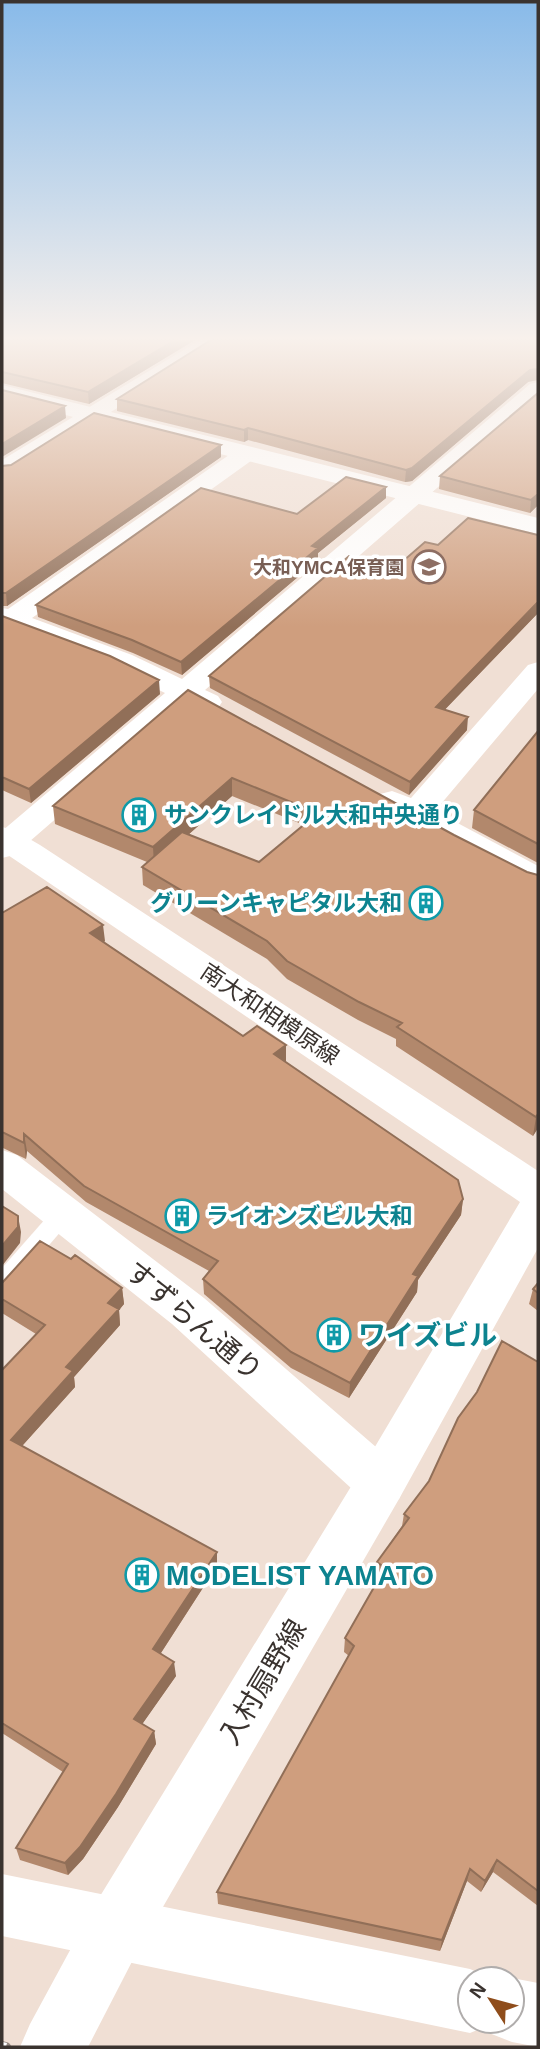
<svg xmlns="http://www.w3.org/2000/svg" width="540" height="2049" viewBox="0 0 540 2049" font-family="Helvetica,'Noto Sans JP',sans-serif">
	<style>
		.lines { fill: none; stroke-linecap: round; stroke-linejoin: round }
		.service { fill: #fff; fill-rule: evenodd }
		.minor { fill: #fff; fill-rule: evenodd }
		.tertiary { fill: #fff; fill-rule: evenodd }
		.rail-casing { stroke: #958982; stroke-width: 10 }
		.rail { stroke: #fff; stroke-width: 8; stroke-dasharray: 24; stroke-linecap: butt }
		.wall { fill: #b2886c; fill-rule: evenodd }
		.shaded-wall { fill: #916f58 }
		.building { fill: #cf9e7e; stroke: #916f58; stroke-width: 2 }
		.labels { text-anchor: middle; dominant-baseline: central; stroke-width: 7; stroke-linejoin: round; paint-order: stroke }
		.far-education-label { font-size: 19px; font-weight: bold; fill: #785e54; stroke: #fff; text-anchor: end }
		.culture-label { font-size: 23px; font-weight: bold; fill: #0d838f; stroke: #fff; text-anchor: start }
		.street-label { font-size: 23px; fill: #3a332f; stroke: #fff }
		.near-street-label { font-size: 28px; fill: #3a332f; stroke: #fff }
		.near-culture-label { font-size: 28px; font-weight: bold; fill: #0d838f; stroke: #fff; text-anchor: start }
	</style>
	<rect width="100%" height="100%" fill="#f0dfd4"/>
	<g class="lines">
		<!-- service -->
		<path class="service" d="M 62,1206 L 70,1209 L 73,1215 L 70,1221 L 10,1290 L 2,1292 L 2,1268 L 54,1209 Z"/>
		<!-- minor -->
		<path class="minor" d="M 200,340 L 225,340 L 11,475 L 2,477 L 2,460 Z
			M 538,382 L 538,400 L 205,690 L 218,696 L 222,702 L 218,708 L 207,711 L 188,704 L 14,855 L 2,858 L 2,831 L 165,693 L 112,667 L 2,626 L 2,608 L 8,609 L 239,448 L 255,448 L 259,453 L 255,458 L 32,618 L 132,655 L 182,679 L 530,384 Z
			M 538,662 L 538,689 L 435,811 L 538,866 L 538,891 L 526,888 L 380,808 L 376,801 L 380,794 L 392,791 L 411,798 L 528,665 Z
			M 2,1150 L 17,1155 L 204,1298 L 399,1467 L 406,1483 L 399,1499 L 381,1506 L 363,1499 L 172,1324 L 2,1189 Z
			M 2,1874 L 470,1969 L 493,1979 L 470,1979 L 470,2021 L 512,2021 L 512,1979 L 509,1979 L 512,1978 L 538,1983 L 538,2047 L 512,2042 L 489,2033 L 487,2026 L 470,2033 L 2,1936 Z"/>
		<!-- tertiary -->
		<path class="tertiary" d="M 2,385 L 538,518 L 538,534 L 2,399 Z
			M 2,827 L 14,830 L 40,845 L 538,1171 L 538,1248 L 399,1499 L 138,1950 L 88,2047 L 20,2047 L 30,2024 L 94,1906 L 363,1467 L 520,1202 L 2,851 Z"/>
		<defs>
			<path id="rail" d="M 2,2046 L 6,2047"/>
		</defs>
		<!-- rail casing -->
		<use href="#rail" class="rail-casing"/>
		<!-- rail -->
		<use href="#rail" class="rail"/>
	</g>
	<!-- wall -->
	<path class="wall" d="M 2,340 L 195,340 L 89,404 L 2,383 Z
		M 528,382 L 412,481 L 405,482 L 248,440 L 244,442 L 117,411 L 117,399 Z
		M 538,393 L 538,505 L 530,513 L 439,489 L 440,476 Z
		M 221,457 L 7,606 L 2,606 L 2,466 Z
		M 386,487 L 386,498 L 318,553 L 318,560 L 182,675 L 133,653 L 38,617 L 36,605 L 297,514 Z
		M 538,613 L 444,710 L 467,730 L 409,795 L 210,688 L 209,676 Z
		M 2,616 L 160,694 L 31,803 L 2,790 Z
		M 188,690 L 454,835 L 527,872 L 538,1128 L 533,1136 L 396,1046 L 396,1039 L 358,1020 L 287,979 L 267,959 L 143,885 L 142,867 L 147,862 L 55,824 L 53,806 ZM 232,796 L 304,825 L 259,862 L 188,835 Z
		M 538,731 L 538,863 L 472,828 L 474,810 Z
		M 2,913 L 105,941 L 104,942 L 243,1036 L 286,1045 L 286,1061 L 285,1062 L 463,1199 L 461,1215 L 418,1280 L 417,1292 L 349,1398 L 291,1368 L 204,1294 L 203,1279 L 209,1271 L 86,1202 L 27,1151 L 26,1159 L 3,1148 L 2,1149 Z
		M 71,1259 L 122,1288 L 124,1304 L 119,1310 L 120,1325 L 74,1377 L 75,1387 L 22,1446 L 217,1552 L 217,1566 L 161,1653 L 176,1676 L 142,1724 L 154,1731 L 156,1744 L 118,1807 L 83,1859 L 68,1875 L 20,1860 L 16,1848 L 63,1772 L 2,1733 L 2,1370 L 36,1334 L 2,1313 L 2,1283 Z
		M 538,1283 L 538,1311 L 529,1304 L 533,1289 Z
		M 538,1362 L 538,1906 L 493,1872 L 481,1892 L 467,1881 L 440,1951 L 218,1904 L 217,1892 L 349,1656 L 344,1652 L 345,1638 L 379,1579 L 375,1577 L 377,1562 L 402,1526 L 404,1514 Z"/>
	<!-- shaded-wall -->
	<path class="shaded-wall" d="M 175,340 L 195,340 L 89,404 L 88,392 Z
		M 538,369 L 538,380 L 528,382 L 412,481 L 405,482 L 406,470 L 530,370 Z
		M 65,406 L 66,418 L 2,457 L 2,444 Z
		M 248,428 L 248,440 L 244,442 L 244,430 Z
		M 221,445 L 221,457 L 7,606 L 6,593 Z
		M 386,487 L 386,498 L 318,553 L 318,560 L 182,675 L 181,662 L 312,546 Z
		M 538,494 L 538,505 L 530,513 L 531,500 Z
		M 538,602 L 538,613 L 435,720 L 436,707 Z
		M 159,680 L 160,694 L 31,803 L 29,789 Z
		M 468,717 L 467,730 L 409,795 L 410,782 Z
		M 232,778 L 232,796 L 154,865 L 153,847 Z
		M 103,925 L 105,941 L 92,949 L 90,933 Z
		M 286,1045 L 286,1061 L 274,1070 L 274,1054 Z
		M 538,1114 L 538,1128 L 533,1136 L 536,1117 Z
		M 24,1134 L 27,1151 L 26,1159 L 24,1143 Z
		M 463,1199 L 461,1215 L 418,1280 L 417,1292 L 349,1398 L 350,1383 L 413,1274 Z
		M 18,1216 L 21,1232 L 20,1243 L 2,1266 L 2,1246 Z
		M 122,1288 L 124,1304 L 119,1310 L 120,1325 L 74,1377 L 75,1387 L 14,1455 L 11,1440 L 66,1367 L 108,1303 Z
		M 217,1552 L 217,1566 L 155,1662 L 153,1649 Z
		M 174,1662 L 176,1676 L 136,1733 L 134,1719 Z
		M 154,1731 L 156,1744 L 118,1807 L 83,1859 L 68,1875 L 65,1863 Z
		M 497,1860 L 493,1872 L 481,1892 L 485,1881 Z
		M 470,1869 L 467,1881 L 440,1951 L 442,1940 Z"/>
	<!-- building -->
	<path class="building" d="M 2,340 L 175,340 L 88,392 L 2,372 Z
		M 211,340 L 538,340 L 538,369 L 530,370 L 412,468 L 406,470 L 248,428 L 244,430 L 117,399 Z
		M 2,390 L 65,406 L 2,444 Z
		M 538,393 L 538,494 L 531,500 L 440,476 Z
		M 94,413 L 221,445 L 6,593 L 2,593 L 2,466 L 11,465 Z
		M 346,477 L 386,487 L 312,546 L 318,548 L 181,662 L 132,640 L 36,605 L 201,488 L 297,514 Z
		M 468,518 L 538,535 L 538,602 L 436,707 L 468,717 L 410,782 L 209,676 L 349,556 L 394,569 L 425,542 L 438,545 Z
		M 2,616 L 110,656 L 159,680 L 29,789 L 2,777 Z
		M 188,690 L 454,835 L 527,872 L 538,875 L 538,1114 L 536,1117 L 397,1027 L 402,1023 L 359,1002 L 287,961 L 267,941 L 142,867 L 182,832 L 259,862 L 318,813 L 232,778 L 153,847 L 53,806 Z
		M 538,731 L 538,844 L 474,810 Z
		M 47,887 L 103,925 L 90,933 L 243,1036 L 257,1026 L 286,1045 L 274,1054 L 458,1180 L 463,1199 L 413,1274 L 418,1276 L 350,1383 L 291,1352 L 203,1279 L 218,1261 L 84,1186 L 24,1134 L 24,1143 L 2,1132 L 2,913 Z
		M 2,1206 L 18,1216 L 18,1227 L 2,1246 Z
		M 40,1241 L 71,1259 L 75,1255 L 122,1288 L 108,1303 L 119,1309 L 66,1367 L 73,1371 L 11,1440 L 217,1552 L 153,1649 L 174,1662 L 134,1719 L 154,1731 L 116,1794 L 80,1847 L 65,1863 L 16,1848 L 68,1764 L 2,1723 L 2,1370 L 45,1325 L 2,1299 L 2,1283 Z
		M 538,1283 L 538,1293 L 533,1289 Z
		M 502,1341 L 538,1362 L 538,1891 L 497,1860 L 485,1881 L 470,1869 L 442,1940 L 217,1892 L 354,1646 L 345,1638 L 385,1568 L 377,1562 L 409,1518 L 404,1514 L 429,1481 L 458,1418 L 477,1392 Z"/>
	<!-- sky -->
	<linearGradient id="sky" x2="0" y2="1"><stop stop-color="#88bae9"/><stop offset="0.54" stop-color="#f8f1ec"/><stop offset="1" stop-color="#f8f1ec" stop-opacity="0"/></linearGradient>
	<rect width="540" height="627" fill="url(#sky)"/>
	<!-- icons -->
	<defs>
		<symbol id="school-ring" viewBox="-11 -11 22 22"><circle r="9.5" fill="#fff" stroke="#8d6e63" stroke-width="1.5"/><path d="M0-5L7-2L0 1L-7-2ZM-4 1L0 2.5L4 1V4Q0 6-4 4Z" fill="#8d6e63"/></symbol>
		<symbol id="building-ring" viewBox="-11 -11 22 22"><circle r="9.5" fill="#fff" stroke="#0f9aa8" stroke-width="1.5"/><path d="M-4-6H4V6H1V3H-1V6H-4ZM-2.5-4.3h1.7v1.8h-1.7ZM.8-4.3h1.7v1.8H.8ZM-2.5-1h1.7V.8h-1.7ZM.8-1h1.7V.8H.8Z" fill="#0f9aa8"/></symbol>
	</defs>
	<g fill-rule="evenodd">
		<use href="#school-ring" x="410" y="548" width="38" height="38"/>
		<use href="#building-ring" x="120" y="796" width="38" height="38"/>
		<use href="#building-ring" x="407" y="884" width="38" height="38"/>
		<use href="#building-ring" x="163" y="1197" width="38" height="38"/>
		<use href="#building-ring" x="315" y="1316" width="38" height="38"/>
		<use href="#building-ring" x="123" y="1556" width="38" height="38"/>
	</g>
	<g class="labels">
		<!-- far-education labels -->
		<g class="far-education-label">
			<text x="404" y="567">大和YMCA保育園</text>
		</g>
		<!-- culture labels -->
		<g class="culture-label">
			<text x="164" y="815">サンクレイドル大和中央通り</text>
			<text x="402" y="903" text-anchor="end">グリーンキャピタル大和</text>
			<text x="206" y="1216">ライオンズビル大和</text>
		</g>
		<!-- street labels -->
		<g class="street-label">
			<text transform="translate(270 1014) rotate(34)">南大和相模原線</text>
		</g>
		<!-- near-street labels -->
		<g class="near-street-label">
			<text transform="translate(194 1321) rotate(40)">すずらん通り</text>
			<text transform="translate(263 1682) rotate(-59)">入村扇野線</text>
		</g>
		<!-- near-culture labels -->
		<g class="near-culture-label">
			<text x="358" y="1335">ワイズビル</text>
			<text x="166" y="1575">MODELIST YAMATO</text>
		</g>
	</g>
	<!-- border -->
	<rect width="540" height="2049" fill="none" stroke="#3a332f" stroke-width="7"/>
	<!-- north arrow -->
	<g transform="translate(491 2000) rotate(306)"><circle r="33" fill="#ffffff" stroke="#b0adac" stroke-width="2"/>
	<path d="M0-5L12 26L0 18L-12 26Z" fill="#8f4d1b"/>
	<text y="-10" font-size="19" font-weight="bold" text-anchor="middle" fill="#3a332f">N</text>
	</g>
</svg>
